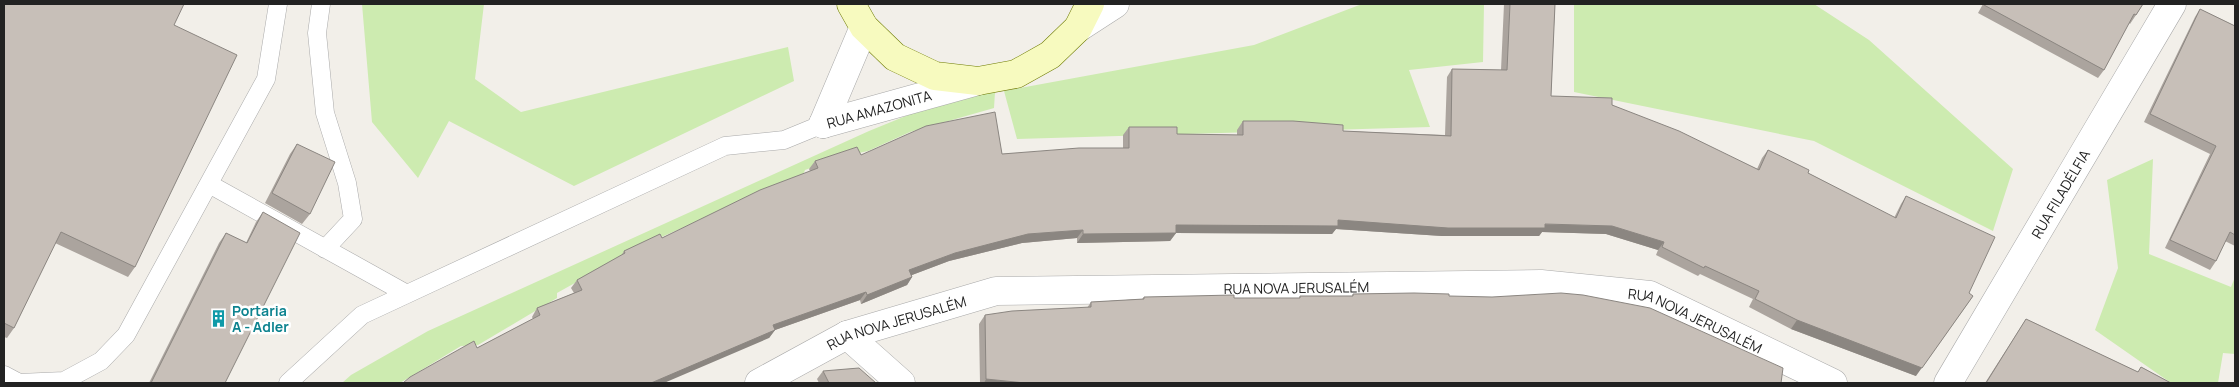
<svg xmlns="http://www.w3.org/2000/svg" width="2239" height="387" viewBox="0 0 2239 387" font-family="Manrope,sans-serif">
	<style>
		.grass { fill: #cdebb0 }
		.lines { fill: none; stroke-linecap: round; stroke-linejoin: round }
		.service-casing { stroke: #a9a9a9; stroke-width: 19 }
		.minor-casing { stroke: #a9a9a9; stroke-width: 29 }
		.tertiary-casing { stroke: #a9a9a9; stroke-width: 29 }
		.secondary-casing { stroke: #707d05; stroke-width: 29 }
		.service { stroke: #fff; stroke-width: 18 }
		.minor { stroke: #fff; stroke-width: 28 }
		.tertiary { stroke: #fff; stroke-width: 28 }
		.secondary { stroke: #f7fabf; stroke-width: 28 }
		.wall { fill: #aba49e }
		.shaded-wall { fill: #8b8681 }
		.building { fill: #c7bfb8; stroke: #8b8681 }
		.labels { text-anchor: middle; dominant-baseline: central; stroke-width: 5; stroke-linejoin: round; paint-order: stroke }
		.street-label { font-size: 14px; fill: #222; stroke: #fff }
		.culture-label { font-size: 14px; font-weight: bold; fill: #0d838f; stroke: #fff; text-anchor: start }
	</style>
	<rect width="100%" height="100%" fill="#f2efe9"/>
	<!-- grass -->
	<path class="grass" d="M 362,4 L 484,4 L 475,79 L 521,112 L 788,47 L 794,81 L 574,186 L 449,121 L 418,178 L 372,122 Z
		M 1362,4 L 1484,4 L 1483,62 L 1409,70 L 1430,127 L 1017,139 L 1004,91 L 1254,45 Z
		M 1574,4 L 1814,4 L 1869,40 L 2013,169 L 1993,231 L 1814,141 L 1574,92 Z
		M 1041,61 L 995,92 L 994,108 L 910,132 L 868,151 L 841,157 L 805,170 L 803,175 L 641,246 L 557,293 L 557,298 L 478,345 L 461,346 L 400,383 L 342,383 L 351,375 L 428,331 L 869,131 Z
		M 2153,159 L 2149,254 L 2231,287 L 2235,277 L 2235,354 L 2223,353 L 2218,383 L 2171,383 L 2095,330 L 2118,268 L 2107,180 Z"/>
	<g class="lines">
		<defs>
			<path id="service" d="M 321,4 L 317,33 L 325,113 L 347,183 L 353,219 L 325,249
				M 209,184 L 407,294
				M 4,375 L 19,383 L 64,381 L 101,361 L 126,335 L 266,79 L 278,4
				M 288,383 L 362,315 L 725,146 L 784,140 L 823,124"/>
			<g id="minor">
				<path d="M 847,335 L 901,383"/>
				<path id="s1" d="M 759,383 L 847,335 L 996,291 L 1541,284 L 1650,295 L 1833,383"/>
				<path id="s2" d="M 1948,383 L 2172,4"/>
			</g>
			<g id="tertiary">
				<path d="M 1078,28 L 1115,4"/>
				<path id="s3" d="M 823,124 L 978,81"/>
				<path d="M 823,124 L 864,27"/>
			</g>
			<path id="secondary" d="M 851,4 L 864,27 L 895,57 L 935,76 L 978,81 L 1016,74 L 1050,55 L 1078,28 L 1090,4"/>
		</defs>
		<!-- service casing -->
		<use href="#service" class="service-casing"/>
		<!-- minor casing -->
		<use href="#minor" class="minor-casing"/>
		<!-- tertiary casing -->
		<use href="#tertiary" class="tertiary-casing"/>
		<!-- secondary casing -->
		<use href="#secondary" class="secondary-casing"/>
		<!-- service -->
		<use href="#service" class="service"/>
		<!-- minor -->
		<use href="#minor" class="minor"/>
		<!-- tertiary -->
		<use href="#tertiary" class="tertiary"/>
		<!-- secondary -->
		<use href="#secondary" class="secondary"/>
	</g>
	<!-- wall -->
	<path class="wall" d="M 4,4 L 174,25 L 135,267 L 128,277 L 55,243 L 14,328 L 7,338 L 4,337 Z
		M 1504,4 L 1555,4 L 1551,96 L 1612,105 L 1757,169 L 1762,158 L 1768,150 L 1808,173 L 1894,218 L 1901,204 L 1906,196 L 1916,376 L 1791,329 L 1749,307 L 1753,299 L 1700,274 L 1698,276 L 1656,255 L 1658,250 L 1606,234 L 1542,232 L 1539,236 L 1442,236 L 1336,229 L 1332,234 L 1176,233 L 1170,241 L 1077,243 L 1077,238 L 1022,243 L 949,261 L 912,275 L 912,277 L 907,285 L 861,304 L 860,300 L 775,330 L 769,338 L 477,348 L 533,319 L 532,317 L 537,308 L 574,293 L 571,288 L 577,280 L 621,256 L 624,251 L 662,238 L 810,171 L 809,169 L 815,161 L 861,155 L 1002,154 L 1123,148 L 1123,135 L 1129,127 L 1177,134 L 1237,135 L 1237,130 L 1243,121 L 1343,131 L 1445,135 L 1447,77 L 1452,69 L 1501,70 Z
		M 1983,4 L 2143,4 L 2136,15 L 2130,24 L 2129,23 L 2104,70 L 2098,78 L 1978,13 Z
		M 2200,9 L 2235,26 L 2235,246 L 2225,241 L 2216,261 L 2210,270 L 2165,248 L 2210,154 L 2144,122 L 2195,17 Z
		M 297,144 L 310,214 L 302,224 L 265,203 L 290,154 Z
		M 263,212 L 225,383 L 149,383 L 219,243 L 226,233 L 246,243 L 256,222 Z
		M 1353,294 L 1449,296 L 1781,383 L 980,383 L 979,324 L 985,315 L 1087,308 L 1091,302 L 1142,299 L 1144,297 L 1234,298 L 1299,298 L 1300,296 L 1352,296 Z
		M 2026,319 L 2138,372 L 2141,367 L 2171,383 L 1985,383 Z
		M 823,371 L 876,383 L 819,383 L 817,379 Z"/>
	<!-- shaded-wall -->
	<path class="shaded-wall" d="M 1338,220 L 1612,226 L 1664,242 L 1658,250 L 1606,234 L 1542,232 L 1539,236 L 1442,236 L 1336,229 L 1332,234 L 1176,233 L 1170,241 L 1077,243 L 1083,234 L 1176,225 Z
		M 1083,230 L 1077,238 L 1022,243 L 949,261 L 904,278 L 909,270 L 955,253 L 1028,234 Z
		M 912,277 L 907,285 L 861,304 L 867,295 Z
		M 866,292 L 860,300 L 775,330 L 769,338 L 664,383 L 651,383 L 773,325 Z
		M 1973,296 L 1916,376 L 1791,329 L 1797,320 Z
		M 986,379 L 1025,383 L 984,383 Z"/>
	<!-- building -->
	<path class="building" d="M 4,4 L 184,4 L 174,25 L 237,55 L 135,267 L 61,232 L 14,328 L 4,323 Z
		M 1510,4 L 1555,4 L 1551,96 L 1612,98 L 1612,105 L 1679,131 L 1759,170 L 1768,150 L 1809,170 L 1808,173 L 1896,218 L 1906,196 L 1995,237 L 1969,293 L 1973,296 L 1922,368 L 1797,320 L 1755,299 L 1759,291 L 1705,266 L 1704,268 L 1662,247 L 1664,242 L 1612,226 L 1545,224 L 1545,228 L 1448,228 L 1338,220 L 1338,226 L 1176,225 L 1176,233 L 1083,234 L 1083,230 L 1028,234 L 955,253 L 909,270 L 912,277 L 867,295 L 866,292 L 773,325 L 775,330 L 651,383 L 403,383 L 410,377 L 474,341 L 477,348 L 540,315 L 537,308 L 582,290 L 577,280 L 625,253 L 624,251 L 660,234 L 662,238 L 760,190 L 818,168 L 815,161 L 857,147 L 861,155 L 926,126 L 995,112 L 1002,154 L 1079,148 L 1129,148 L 1129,127 L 1177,127 L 1177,134 L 1243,135 L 1243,121 L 1293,121 L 1343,125 L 1343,131 L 1451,136 L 1452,69 L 1507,70 Z
		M 1984,4 L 2143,4 L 2136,15 L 2134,14 L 2104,70 L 1984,5 Z
		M 2200,9 L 2235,26 L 2235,235 L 2230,232 L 2216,261 L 2170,240 L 2216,146 L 2150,114 Z
		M 297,144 L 335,162 L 310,214 L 272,193 Z
		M 263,212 L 300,233 L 225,383 L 151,383 L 226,233 L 247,243 Z
		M 1414,293 L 1449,294 L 1449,296 L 1492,297 L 1561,293 L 1583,295 L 1650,308 L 1783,368 L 1781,383 L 1025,383 L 986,379 L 985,315 L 1012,311 L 1091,307 L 1091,302 L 1144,299 L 1144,297 L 1234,295 L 1234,298 L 1300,298 L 1300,296 L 1353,296 L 1353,294 Z
		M 2026,319 L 2138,372 L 2141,367 L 2171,383 L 1986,383 Z
		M 859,368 L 876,383 L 829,383 L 823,371 Z"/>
	<!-- icons -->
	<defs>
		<symbol id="building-bare" viewBox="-9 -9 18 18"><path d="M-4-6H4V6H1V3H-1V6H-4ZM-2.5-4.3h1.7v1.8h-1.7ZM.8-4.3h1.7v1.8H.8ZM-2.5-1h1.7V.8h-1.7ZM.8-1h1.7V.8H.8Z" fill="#0f9aa8" stroke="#fff" stroke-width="2.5" paint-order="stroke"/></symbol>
	</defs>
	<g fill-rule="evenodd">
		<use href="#building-bare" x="206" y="306" width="25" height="25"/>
	</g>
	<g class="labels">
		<!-- street labels -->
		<g class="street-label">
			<text stroke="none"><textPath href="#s3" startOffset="58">RUA AMAZONITA</textPath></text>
			<text stroke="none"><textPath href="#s2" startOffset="220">RUA FILADÉLFIA</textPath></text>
			<text stroke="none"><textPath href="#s1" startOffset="556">RUA NOVA JERUSALÉM</textPath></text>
			<text stroke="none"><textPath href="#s1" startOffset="961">RUA NOVA JERUSALÉM</textPath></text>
			<text stroke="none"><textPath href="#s1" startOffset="151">RUA NOVA JERUSALÉM</textPath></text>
		</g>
		<!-- culture labels -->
		<g class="culture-label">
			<text x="232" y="310">Portaria<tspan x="232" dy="16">A - Adler</tspan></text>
		</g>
	</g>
	<!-- border -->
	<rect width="2239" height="387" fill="none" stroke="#222222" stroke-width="10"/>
</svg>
